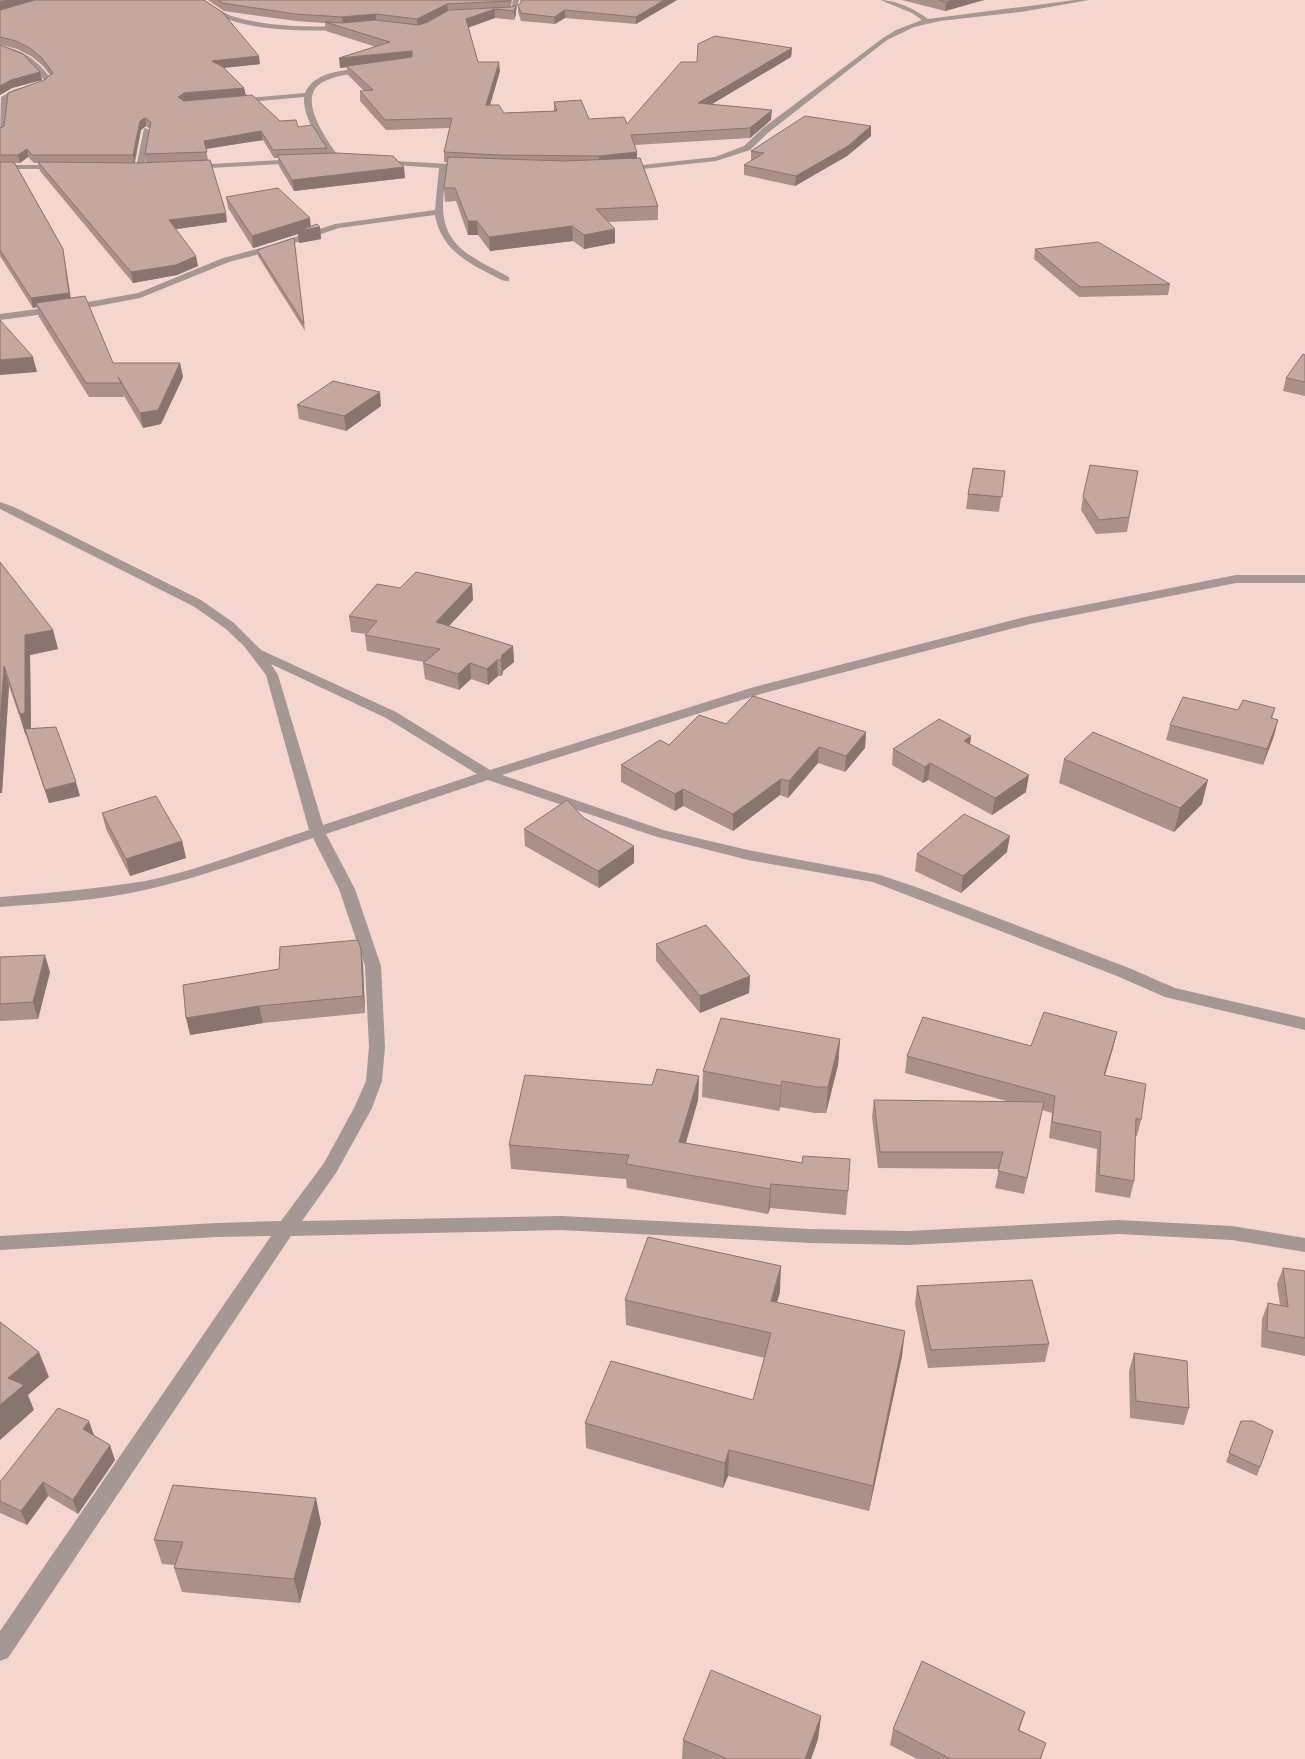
<svg xmlns="http://www.w3.org/2000/svg" width="1305" height="1759" viewBox="0 0 1305 1759" font-family="'Varela Round',sans-serif">
  <rect width="100%" height="100%" fill="#f5d6ce"/>
  <g fill="none" stroke-linecap="round" stroke-linejoin="round">
    <path fill="#a49794" fill-rule="evenodd" d="M198,0C209,0 222,14 235,17C270,27 310,27 346,26L349,28L346,30C304,31 228,34 198,0Z
      M513,0H519L516,12L495,15V13L511,10Z
      M880,0C897,0 914,9 928,19L1075,0H1089L1021,12L940,21L914,27L887,40L769,132L750,150L716,161L624,171L620,169L624,167L715,157L744,146L763,128L883,38L896,30L922,20L912,13Z
      M0,46C25,50 38,61 53,81C46,89 20,93 8,100L4,134L0,136L1,97L13,90L45,81C32,64 22,53 0,50Z
      M366,68L370,70L368,71C353,75 337,74 323,82C294,97 329,143 341,160L337,162L333,160C321,142 303,120 304,97L236,103L232,101L236,99L305,93C314,71 346,70 366,68Z
      M144,128L151,130L144,168L140,170L136,168Z
      M299,159H302V163L192,169L188,167L192,165Z
      M376,160L469,165V169H466L447,168C446,180 443,192 443,204C442,248 476,259 509,277V281C502,282 495,276 488,273C462,260 440,245 435,215L339,228L271,251L229,262L140,298L82,309L0,320V314L82,303L138,293L223,258L265,247L335,224L435,210L439,168L379,164L375,162Z
      M0,165H59L63,167L59,169H0Z
      M0,502L14,507L201,600L234,623L261,650L396,712L490,770L754,687L1029,616L1236,575H1305V583H1236L1030,624L764,693L502,775L663,830L748,850L880,875L916,887L1129,968L1175,988L1305,1018V1030L1165,997L1117,976L873,882L748,860L654,836L488,780L326,834L355,889L381,966L385,1047L382,1081L372,1108L336,1173L302,1221L561,1216L810,1229L908,1231L1118,1220L1232,1226L1305,1238V1252L1232,1240L1118,1234L908,1245L810,1243L561,1230L291,1236L8,1658L0,1661V1631L271,1236L216,1237L0,1250V1236L216,1223L281,1221L324,1163L354,1108L366,1081L369,1047L365,966L339,889L313,838C259,856 204,876 149,889C100,901 49,903 0,907V897C48,893 97,889 145,881C200,870 256,847 309,830L266,675L244,646L226,629L193,606L0,509ZM271,664L386,718L477,774L323,825L278,675Z"/>
  </g>
  <path fill="#a99089" fill-rule="evenodd" d="M0,0L260,64L223,68L244,88L246,96L280,121L298,127L327,148L328,153L405,178L294,191L279,166L278,158H274L263,140L206,149L208,160L227,222L175,229L198,266L177,275L133,283L40,171L38,163H34L28,157L20,163H15L63,249L71,298L113,363H180L183,377L161,424L143,428L123,394L124,397H89L39,317L37,307L33,308L0,256V128L4,126L44,80L50,75L43,66L31,56L17,49L1,45L40,72L42,80L12,88L0,95V100ZM146,126L150,129L145,154L146,162L135,163L141,130Z
    M208,0H512L511,7L516,14L514,20L495,18L468,28L478,62L500,71L490,105L504,113L554,111V102L589,119L627,124L697,62L792,48L791,57L712,104L771,120L750,138L635,145L637,158L658,206V220L608,222L615,243L584,249L573,241L490,251L478,235H468L456,201L445,202L444,188L447,162H444V152L450,128L386,130L360,101V91H364L348,75L347,67L340,68L376,47L326,31L325,23L296,21L224,11Z
    M521,0H677L636,24L565,18L555,24L521,21L518,12V5L521,3Z
    M902,0H984L945,11Z
    M871,136L847,156L795,186L744,175V165L751,161V151Z
    M226,197L311,226L320,227L321,239L299,243L298,234L253,248L228,208Z
    M294,238L305,331L258,256L257,250Z
    M1035,249L1170,284L1168,295L1079,297L1034,259Z
    M1305,355V396L1283,391L1286,378Z
    M297,405L381,406L346,431L299,419Z
    M1005,471L999,512L966,509L968,494Z
    M1138,471L1127,532L1096,534L1081,510L1083,496Z
    M0,562L53,630L58,649L30,655L31,728L80,796L49,803L9,686L2,793H0Z
    M472,584L473,600L449,626L513,646L514,662L503,671L502,676H498L488,685L471,679L459,690L425,679L423,663L424,662L367,651L365,635L366,634L351,632L349,616L400,588Z
    M1275,708L1272,719L1274,736L1263,765L1166,740L1170,725L1238,710Z
    M726,724L866,732L865,748L845,772L818,763L788,798L780,795L733,831L683,806L675,811L621,782V765L669,745Z
    M971,736L970,744L1026,792L992,815L928,780L923,783L892,765L893,749Z
    M1064,759L1202,804L1174,832L1059,783Z
    M102,813L182,841L186,858L130,876L106,829Z
    M524,829L634,863L599,888L525,846Z
    M1007,852L961,893L915,871L917,854Z
    M656,944L750,976L749,993L700,1013L656,961Z
    M361,949L363,966L365,1013L263,1023L190,1035L279,969Z
    M0,957L50,972L38,1019L0,1021Z
    M1117,1032L1113,1048L1105,1075L1141,1120L1137,1136H1135L1134,1181L1130,1198L1095,1192L1097,1149L1049,1138L1052,1113L1042,1110L1024,1194L995,1188L999,1169L878,1168L872,1117L874,1100L1010,1102L905,1073L907,1056L1031,1046Z
    M840,1039L838,1065L826,1113H815L780,1107L779,1111L702,1097L703,1071Z
    M699,1076L698,1100L686,1143L848,1191L846,1215L770,1208L768,1214L627,1188L626,1179L511,1169L509,1145L652,1085Z
    M1283,1268L1305,1271V1356L1261,1347L1262,1319L1268,1303L1280,1305L1277,1284Z
    M917,1286L1049,1344L1045,1362L928,1368L915,1304Z
    M780,1292L777,1302L902,1356L869,1511L728,1476L723,1488L586,1448L585,1423L753,1400L765,1358L626,1325L625,1300Z
    M1134,1353L1189,1408L1184,1425L1130,1418L1129,1371Z
    M1241,1421L1273,1431L1257,1476L1226,1462Z
    M94,1435L115,1460L78,1514L48,1496L27,1525L0,1513V1482Z
    M321,1523L300,1603L182,1592L174,1568L175,1565L162,1564L154,1540Z
    M821,1716L818,1739L811,1759H682L683,1740Z
    M893,1729L1019,1730L1046,1743L1041,1759H917L890,1745Z"/>
  <path fill="#89756f" d="M8,0H38L0,10V2Z
    M664,0H677L636,24V17Z
    M953,0H984L945,11L946,2Z
    M447,4L448,11L418,26L417,19Z
    M516,5V14L514,20V11Z
    M495,9V18L466,28V19Z
    M565,10V18L555,24L554,17Z
    M376,14V21L343,24L342,17Z
    M792,48L791,57L697,113L698,103Z
    M412,51L413,60L340,68L339,58Z
    M259,56L260,64L213,69L212,61Z
    M499,62L500,71L487,115L486,105Z
    M40,72L42,80L12,88L0,95V100V86L11,80Z
    M244,88L246,96L185,101L178,97L184,93Z
    M772,110L771,120L750,138V128Z
    M145,118L146,126L141,130L134,164L133,155L140,121Z
    M871,126V136L847,156L795,186L796,176Z
    M261,131L263,140L205,149L204,141Z
    M27,149L28,157L20,163L18,155Z
    M637,152V162L599,166V156Z
    M404,167L405,178L294,191L292,180Z
    M226,213L227,222L170,230L169,220Z
    M310,218L311,228L320,227L321,239L299,243L298,234L253,248L252,236Z
    M468,221H477L478,235H468Z
    M572,226L573,241L490,251L489,237Z
    M615,229V243L584,249V235Z
    M63,249L71,303H36L37,307L33,308L31,298Z
    M196,256L198,266L177,275L133,283L131,272Z
    M33,357L37,372L0,375V360Z
    M180,363L183,377L161,424L143,428L140,413Z
    M380,392L381,406L346,431L344,416Z
    M472,584L473,600L438,638L436,622Z
    M53,630L58,649L30,655L31,733L25,734L20,714L25,635Z
    M513,646L514,662L503,671L502,676L501,660L502,655Z
    M497,660L498,676L488,685L487,669Z
    M470,663L471,679L459,690L458,674Z
    M4,666L9,686L2,793H0V721Z
    M1278,720L1274,736L1263,765L1267,749Z
    M866,732L865,748L845,772L846,756Z
    M971,736L969,752L964,741Z
    M819,747L818,763L788,798L789,781Z
    M930,763L928,780L923,783L925,767Z
    M1029,775L1026,792L992,815L995,798Z
    M781,779L780,795L733,831V814Z
    M1208,780L1202,804L1174,832L1180,808Z
    M76,782L80,796L49,803L45,790Z
    M683,789V806L675,811V794Z
    M1010,836L1007,852L961,893L963,876Z
    M182,841L186,858L130,876L126,859Z
    M634,846V863L599,888L598,871Z
    M361,949L363,966L365,1013L363,996Z
    M45,955L50,972L38,1019L33,1002Z
    M750,976L749,993L700,1013V996Z
    M259,1006L263,1023L190,1035L186,1018Z
    M1117,1032L1113,1048L1100,1091L1104,1075Z
    M840,1039L838,1065L826,1113L828,1087Z
    M699,1076L698,1100L679,1166V1142Z
    M782,1081L780,1107L779,1111L781,1086Z
    M771,1184L770,1208L768,1214L770,1189Z
    M781,1266L780,1292L770,1326L771,1301Z
    M905,1331L902,1356L869,1511L873,1486Z
    M39,1352L49,1377L28,1395L34,1410L0,1440V1405L8,1378Z
    M89,1421L94,1435L88,1443L83,1429Z
    M110,1445L115,1460L78,1514L73,1500Z
    M729,1450L728,1476L723,1488L725,1463Z
    M43,1482L48,1496L27,1525L21,1511Z
    M316,1498L321,1523L300,1603L294,1579Z
    M1025,1712L1020,1728L1013,1746L1018,1730Z
    M821,1716L818,1739L811,1759H805Z"/>
  <path fill="#c4a79f" stroke="#89756f" d="M0,0H8L0,2Z
    M35,0H204L222,12L259,56L212,61L223,67L244,88L184,93L178,97L184,101L252,95L280,121L296,120L298,127L312,125L327,148L273,150L261,131L204,141L207,152L145,154L151,122L145,118L140,121L133,155H32L27,149L18,155H0V128L4,126L8,93L44,80L53,73L42,58L30,48L16,41L0,37V10Z
    M218,0H510V1L447,4L417,19L376,14L342,17L295,14L223,3Z
    M521,0H664L636,17L565,10L554,17L521,13L518,5L521,3Z
    M939,0H953L946,2Z
    M516,5L514,11L495,9L466,19L478,62H499L486,105H499L504,113L557,111L554,102L581,100L589,119L624,117L627,124L681,62H697L698,44L715,36L792,48L698,103L772,110L750,128L631,135L637,152L599,156L499,155L444,152L452,118L385,120L360,91L373,90L347,66L412,57V51L339,58L390,42L325,22L342,23L375,20L418,25L428,22L449,10L512,7Z
    M0,45L23,54L40,72L11,80L0,86Z
    M805,116L871,126L848,146L796,176L744,165L764,153L751,151Z
    M336,153L393,156L404,167L292,180L277,155Z
    M448,157L563,161L640,158L658,206L596,209L615,229L584,235L572,226L489,237L477,221H468L455,188H444Z
    M210,160L226,213L169,220L196,256L176,265L131,272L38,162L138,163Z
    M0,162H14L63,249L69,293L31,298L0,250Z
    M278,188L310,218L252,236L226,197Z
    M317,224L320,227L298,231Z
    M294,238L304,324L257,250Z
    M1098,242L1170,284L1080,287L1035,249Z
    M85,296L113,363H180L158,410L140,413L118,377L121,383H86L36,303Z
    M0,320L33,357L0,360Z
    M1303,354L1305,355V382L1286,378Z
    M333,381L380,392L344,416L297,405Z
    M1090,465L1138,471L1129,517L1099,520L1083,496Z
    M973,468L1005,471L1002,497L968,494Z
    M0,562L53,630L25,635V713L20,714L4,666L0,721Z
    M416,572L472,584L436,622L513,646L502,655L501,660H497L487,669L470,663L458,674L423,663L440,649L365,635L377,621L349,616L377,584L400,588Z
    M753,696L866,732L846,756L819,747L789,781L781,779L733,814L683,789L675,794L621,765L660,740L669,745L699,715L726,724Z
    M1183,697L1238,710L1243,700L1275,708L1271,718L1278,720L1267,749L1170,725Z
    M939,719L971,736L964,741L1029,775L995,798L930,763L925,767L893,749Z
    M56,727L76,782L45,790L25,729Z
    M1093,732L1208,780L1180,808L1064,759Z
    M156,796L182,841L126,859L102,813Z
    M567,800L584,818L634,846L598,871L524,829Z
    M964,814L1010,836L963,876L917,854Z
    M706,925L750,976L700,996L656,944Z
    M358,940L361,949L363,996L259,1006L186,1018L183,985L279,969L280,947Z
    M45,955L33,1002L0,1004V957Z
    M1044,1012L1117,1032L1104,1075L1146,1084L1141,1120L1136,1118L1134,1181L1099,1175L1101,1132L1052,1122L1055,1096L907,1056L923,1017L1031,1046Z
    M721,1018L840,1039L828,1087H817L782,1081L781,1086L703,1071Z
    M657,1069L699,1076L679,1142L802,1163L803,1156L850,1159L848,1191L771,1184L770,1189L626,1164L629,1155L509,1145L525,1075L652,1085Z
    M874,1100L1044,1102L1027,1178L998,1171L1003,1152H880Z
    M648,1237L781,1266L771,1301L905,1331L873,1486L729,1450L725,1463L585,1423L611,1361L753,1400L771,1333L625,1300Z
    M1283,1268L1305,1271V1338L1267,1331L1268,1303L1288,1307Z
    M1032,1280L1049,1344L931,1350L917,1286Z
    M0,1322L39,1352L8,1378L24,1385L0,1405Z
    M1134,1353L1187,1361L1189,1408L1136,1401Z
    M58,1408L89,1421L83,1429L110,1445L73,1500L43,1482L21,1511L0,1501V1482Z
    M1241,1421H1253L1273,1431L1260,1467L1229,1453Z
    M173,1485L316,1498L294,1579L174,1568L183,1542L154,1540Z
    M922,1661L1025,1712L1018,1730L1046,1743L1040,1759H951L893,1729Z
    M711,1670L821,1716L805,1759H728L683,1740Z"/>
</svg>
